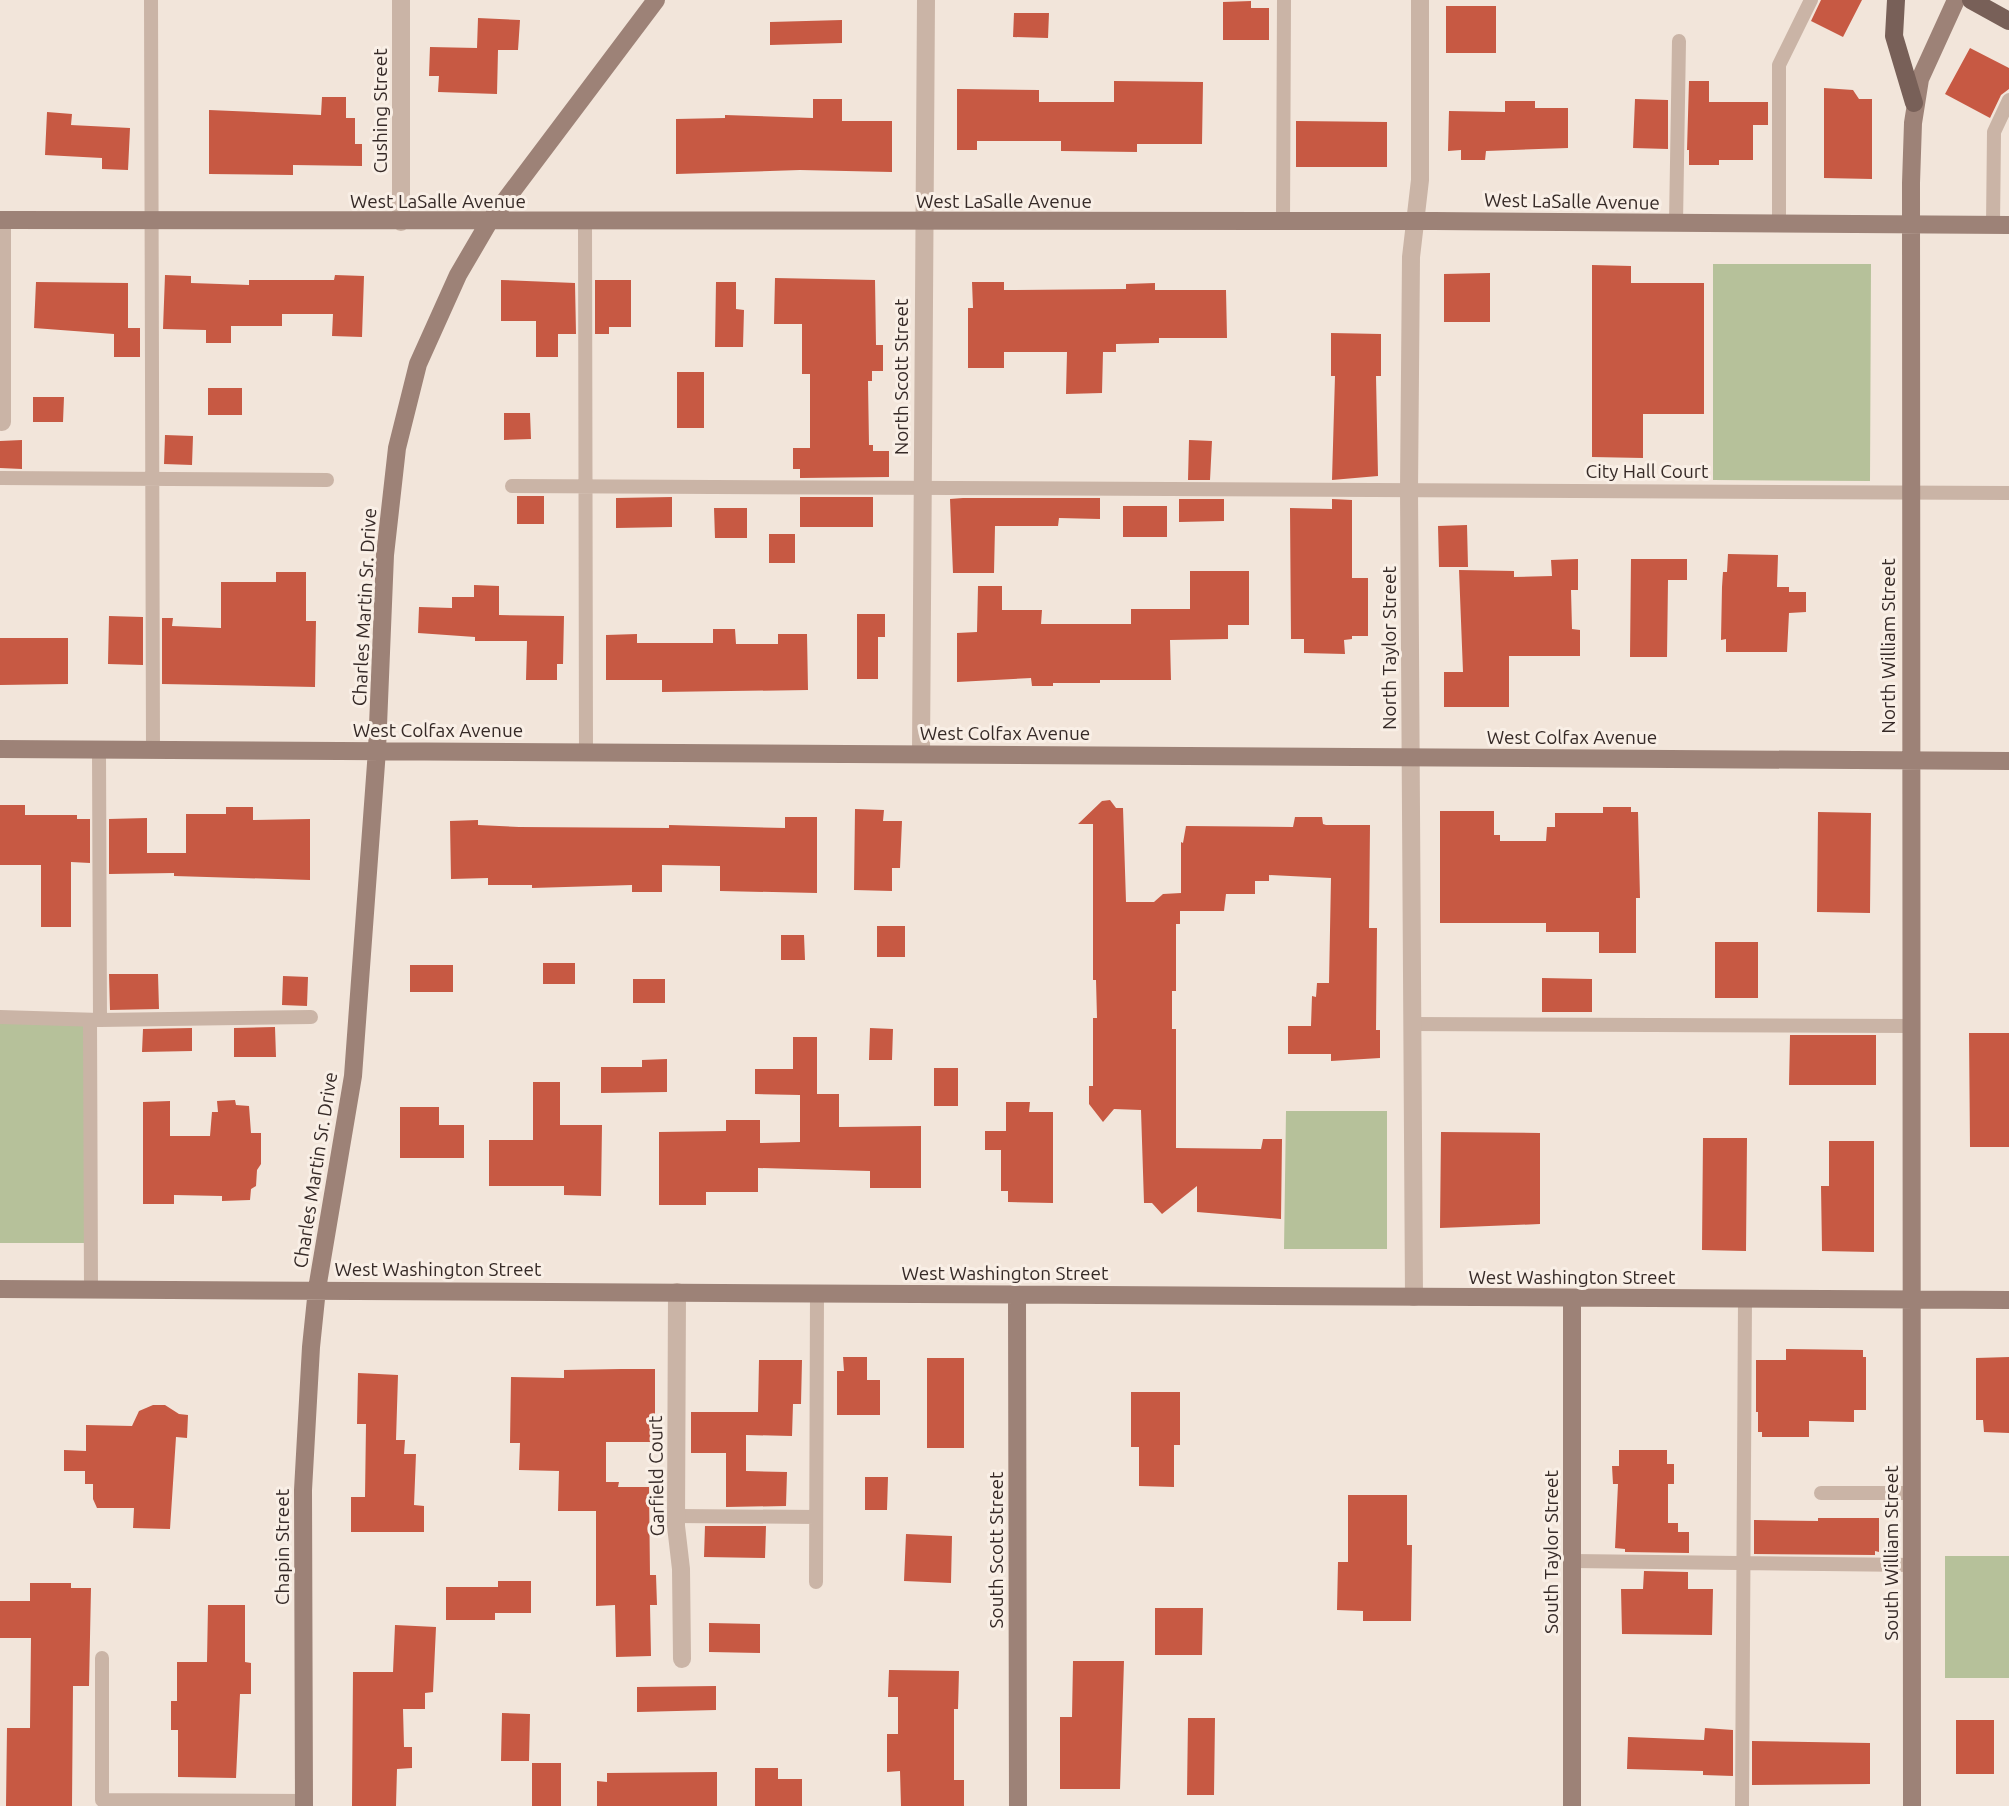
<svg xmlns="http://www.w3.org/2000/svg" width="2009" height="1806" viewBox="0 0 2009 1806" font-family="Ubuntu,sans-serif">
  <rect width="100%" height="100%" fill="#f2e5da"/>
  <path fill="#b6c19a" d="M1713,264H1871L1870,481L1713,480Z
    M0,1022L84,1024L85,1243H0Z
    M1286,1111H1387V1249H1284Z
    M1945,1556H2009V1678H1945Z"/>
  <path fill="#c75943" d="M1821,0H1862L1843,37L1811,21Z
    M1251,1V8H1269V40H1223V2Z
    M1446,6H1496V53H1446Z
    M1014,13H1049L1048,38L1013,37Z
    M478,18L520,20L518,50H498L497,94L438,92L439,76H429L430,47L477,48Z
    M842,20V43L770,45V22Z
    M1970,48L2009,68V89L2001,95L1990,118L1945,94Z
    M1114,81L1203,82L1202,144H1137V152L1061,151V141H977V150H957V89L1039,90V102H1114Z
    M1689,81H1709V102H1768V125H1753V160H1719V165H1689V150H1687Z
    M1824,88L1853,90L1859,99H1872V179L1824,178Z
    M322,97H346V118H355V144H362V166L293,165V175L209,174V110L321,115Z
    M813,99H842V121H892V172L800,170L676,174V119L725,118V115L813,118Z
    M1635,99L1668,100V149L1633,148Z
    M1505,101H1535V108H1568V148L1486,151L1485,160H1461V150L1448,151L1449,111L1505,112Z
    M47,112L72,114L71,125L130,128L128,170L102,169V158L45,155Z
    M1296,121L1387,122V167H1296Z
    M1592,265L1631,266V283H1704V414H1643V458L1592,457Z
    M1490,273V322H1444V274Z
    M165,275L191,276V283L249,285V280H334L335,275L364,276L362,337L332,336L333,314H282V326H231V343H206V330L163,329Z
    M775,278L875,280L876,345H883V371H872V381H868L869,445H873V451H889V477L800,478V469H793V448H810V374H802V324H774Z
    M501,280L575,283L576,334H558V357H536V321H501Z
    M595,280H631V327H609V334H595Z
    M36,282L128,283V328H140V357H114V334L34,328Z
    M716,282H736V309L744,310L743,347H715Z
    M972,282H1004V290L1126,289V284L1155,283V290H1226L1227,338H1159V343L1116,344V352H1103L1102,393L1066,394L1067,352H1004V368H968V308H973Z
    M1331,333L1381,334V376H1376L1378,476L1332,480L1335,376H1331Z
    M677,372H704V428H677Z
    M208,388H242V415H208Z
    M33,397H64L63,422H33Z
    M504,413H530L531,439L504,440Z
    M165,435L193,436L192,465L164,464Z
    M22,440V469L0,468V441Z
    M1189,440L1212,441L1210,480H1188Z
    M517,496H544V524H517Z
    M672,497V527L616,528V498Z
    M800,497H873V527H800Z
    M963,498H1100V519L1059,518L1058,526H995L994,573H953L950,499Z
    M1179,499H1224V521L1179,522Z
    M1332,499L1352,500V578H1368V636H1352V639L1344,640L1345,654L1304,653V639H1291L1290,508L1332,509Z
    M1123,506H1167V537H1123Z
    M714,508H747V538H715Z
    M1467,525L1468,567H1439L1438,526Z
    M769,534H795V563H769Z
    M1728,554L1778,555L1777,587H1789V592H1806V612L1789,613L1787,652H1726V639L1721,640L1722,587L1723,572H1727Z
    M1578,559V590H1571L1572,629L1580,630V656H1509V707H1444V672H1463L1459,570L1514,571V577L1552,576L1551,560Z
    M1631,559H1687V580H1668L1667,657H1630Z
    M1190,571H1249V625H1228V639L1170,640L1171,680H1100V683H1053V686H1032L1031,678L957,682V633L977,632L978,586H1002V610H1042L1041,624H1131V609H1190Z
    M276,572H306V621H316L315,687L162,684V618H173L172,626L221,628V582H276Z
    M474,585L499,586V615L564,616L563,664H557V680H526L527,641H475V637L418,633L419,607L452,608V597H474Z
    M857,614H885V637H878V679H857Z
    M109,616L143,617V665L108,664Z
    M713,629H735L736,644H778V634H807L808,690L662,692V680H606V635L637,634V643H713Z
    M0,638H68V684L0,685Z
    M1110,800L1116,808H1123L1126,902H1154L1163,894L1181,893V842L1183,843L1186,826L1293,827L1295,817H1322L1323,824L1326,825H1370L1369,928H1377L1376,1030H1380V1058L1331,1061V1054H1288V1026H1311L1312,996L1316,997L1317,983H1329L1331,878L1269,875V881H1255V894H1226L1224,911H1180V924H1176V991H1172V1029H1176V1148L1261,1149L1263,1139H1282L1281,1219L1197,1212V1186L1162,1214L1152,1203H1144L1141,1110L1114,1109L1103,1122L1089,1104V1086H1093V1018H1097L1096,980H1093V824H1078L1102,801Z
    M0,805H25V815H77V819H90V863L71,862V927H41V865H0Z
    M226,807H253V820L310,819V880L174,876V873L109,874V819L147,818V853H186V814H226Z
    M1603,807H1631V812H1638L1640,898H1636V953H1599V932H1546V923H1440V811H1494V835H1500V841H1546L1547,827H1555V813H1603Z
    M855,809L884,810L883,821H902L900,868H892V891L854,890Z
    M1818,812L1871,813L1870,913L1817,912Z
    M785,817H817V893L720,891V866L662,865V892H632V885L532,888V885H488V878L451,879L450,821L478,820V825L519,827L669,828V825L785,828Z
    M877,926H905V957H877Z
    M781,935H804L805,960H781Z
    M1715,942H1758V998H1715Z
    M543,963H575V984H543Z
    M410,965H453V992H410Z
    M109,974H158L159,1009L110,1010Z
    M283,976L308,977L307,1006L282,1005Z
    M1542,978L1592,979V1012H1542Z
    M633,979H665V1003H633Z
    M275,1027L276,1057H234V1028Z
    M192,1028V1051L142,1052L143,1029Z
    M870,1028L893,1029L892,1060H869Z
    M1969,1033H2009V1147H1970Z
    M1790,1035H1876V1085H1789Z
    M793,1037H817V1094H839V1127L921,1126V1188H870V1171L758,1168V1192H706V1205H659V1132L726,1131V1120H760V1143L800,1142V1095L755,1094V1069H793Z
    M667,1059V1092L601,1093V1067H642V1060Z
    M934,1068H958V1106H934Z
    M533,1082H560V1125H602L601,1196L564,1195V1186H489V1140H533Z
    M235,1100L236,1105L249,1106L251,1133H261V1164L257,1170L256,1186L251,1189L250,1200L222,1201V1196L174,1195V1204H143V1102L170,1101V1136H210L212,1112H218L217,1101Z
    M1006,1102H1030L1029,1112H1053V1203L1008,1202V1191H1001V1150H985V1131H1006Z
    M400,1107H439V1125H464V1158H400Z
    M1441,1132L1540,1133V1224L1440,1228Z
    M1703,1138H1747L1746,1251L1702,1250Z
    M1829,1141H1874V1252L1822,1251L1821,1186H1829Z
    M1786,1349L1863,1350V1357H1866V1410H1854V1422L1809,1421V1437H1762V1432H1758V1412H1756V1360H1786Z
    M843,1357H867V1380H880V1415H837V1371H844Z
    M2009,1357V1433L1984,1432L1983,1420H1976V1358Z
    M927,1358H964V1448H927Z
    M759,1360H802L801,1404H793L792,1436L746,1435V1471L787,1472L786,1506L726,1507V1453H691V1412H758Z
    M621,1369H655V1442H606V1482H619L618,1487H649L650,1575H656L657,1605H650L651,1656L616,1657L615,1605L596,1606V1511H558L559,1471L519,1470L520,1443H510L511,1377L564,1378V1370Z
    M358,1373L398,1375L396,1440H405L404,1454H416L414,1505L424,1506V1532H351V1497H365L366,1424H357Z
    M1131,1392H1180V1445H1174V1487L1139,1486V1447H1131Z
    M153,1405H165L179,1414L188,1415L187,1438L176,1437L170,1529L133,1528L134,1508H97L93,1499V1484H85V1471H64V1450L86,1451V1425L132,1426L139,1411Z
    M1619,1450H1667V1464H1674V1484H1668V1523H1678V1532H1689V1553L1625,1552V1549L1615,1548L1618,1484H1613L1612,1466H1619Z
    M865,1477H888L887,1510H865Z
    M1348,1495H1407V1545H1412L1411,1621H1363V1611L1337,1610L1338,1562H1348Z
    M1818,1518H1879V1552L1875,1551V1555L1754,1554V1520L1818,1521Z
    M705,1526H766L765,1558L704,1557Z
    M906,1534L952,1536L951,1583L904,1581Z
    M1644,1571L1688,1572V1589H1713L1712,1635L1622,1634L1621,1589H1643Z
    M498,1581H531V1613H495V1620H446V1587H498Z
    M30,1583H71V1588H91L89,1686H73L72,1806H6L7,1728H30L31,1638H0V1601H30Z
    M208,1605H245V1662L251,1663V1694H240L236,1778L178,1777V1730H171V1701H177V1662H207Z
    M1155,1608H1203L1202,1655H1155Z
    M709,1623L760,1624V1653L709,1652Z
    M395,1625L436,1627L433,1692L425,1693V1709H403L404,1747H412V1768L397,1769L396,1806H352L353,1672H393Z
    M1073,1661H1124L1120,1789H1060V1717H1072Z
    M889,1670L959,1671L958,1709H954V1780H964V1806H901L900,1771L887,1772V1734H898V1697H888Z
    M716,1686V1710L637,1712V1687Z
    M502,1713L530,1714L529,1761H501Z
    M1188,1718H1215L1214,1795H1187Z
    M1956,1720H1994V1774H1956Z
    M1705,1728L1733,1730V1776L1703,1775V1771L1627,1769L1628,1737L1704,1740Z
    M1752,1741L1870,1743V1784L1752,1785Z
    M532,1763H561V1806H532Z
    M755,1768H778V1779H802V1806H755Z
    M717,1772V1806H597V1781L607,1782V1773Z"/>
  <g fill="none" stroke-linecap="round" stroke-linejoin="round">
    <path stroke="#cab4a6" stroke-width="14" d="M151,0L153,750
      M1283,221L1284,0
      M585,222L586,752
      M1676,223L1679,41
      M1779,224V65L1811,0
      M1993,225L1994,132L2009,100
      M0,478L327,480
      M512,486L2009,493
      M99,750L100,1020
      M0,1017L100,1020L311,1017
      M90,1020L91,1289
      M1412,1024L1911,1026
      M1821,1493H1913
      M676,1516L816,1517
      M1573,1561L1913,1565
      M816,1582L817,1293
      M102,1658V1800L304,1801
      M1742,1806L1745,1299"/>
    <path stroke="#cab4a6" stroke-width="18" d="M401,0V222
      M2,220V422
      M921,754L926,0
      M677,1292L676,1526L681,1569L682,1659
      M1414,1297L1409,489L1411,257L1420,180V0"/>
    <path stroke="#9d8277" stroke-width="18" d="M0,220L1434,221L2009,225
      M0,749L2009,761
      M0,1289L2009,1300
      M1017,1294L1018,1806
      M304,1806L303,1490L311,1347L317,1289L353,1076L377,750L385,555L397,448L418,364L458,275L489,222L656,0
      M1572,1806V1298
      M1912,1806L1911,183L1913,123L1920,79L1956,0"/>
    <path stroke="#786058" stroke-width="18" d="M1896,0L1894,36L1914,103
      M1971,0L2009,21"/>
  </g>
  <g text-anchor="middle" stroke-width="6" stroke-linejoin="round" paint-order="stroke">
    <g font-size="19" fill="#362a27" stroke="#f9efe6">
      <text transform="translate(380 111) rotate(-90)" y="7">Cushing Street</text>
      <text x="438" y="208">West LaSalle Avenue</text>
      <text x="1004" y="208">West LaSalle Avenue</text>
      <text transform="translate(1572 201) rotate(1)" y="7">West LaSalle Avenue</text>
      <text transform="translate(901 377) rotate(-90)" y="7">North Scott Street</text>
      <text x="1647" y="478">City Hall Court</text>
      <text transform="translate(364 607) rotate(-87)" y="7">Charles Martin Sr. Drive</text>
      <text transform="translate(1888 646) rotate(-90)" y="7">North William Street</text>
      <text transform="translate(1389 648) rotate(-90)" y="7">North Taylor Street</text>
      <text x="438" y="737">West Colfax Avenue</text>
      <text x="1005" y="740">West Colfax Avenue</text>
      <text x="1572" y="744">West Colfax Avenue</text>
      <text transform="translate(315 1170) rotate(-81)" y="7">Charles Martin Sr. Drive</text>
      <text x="438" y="1276">West Washington Street</text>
      <text x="1005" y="1280">West Washington Street</text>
      <text x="1572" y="1284">West Washington Street</text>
      <text transform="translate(656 1476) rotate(-91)" y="7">Garfield Court</text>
      <text transform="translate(282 1547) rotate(-90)" y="7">Chapin Street</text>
      <text transform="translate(996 1550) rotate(-90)" y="7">South Scott Street</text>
      <text transform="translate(1551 1552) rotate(-90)" y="7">South Taylor Street</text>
      <text transform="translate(1891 1553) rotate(-90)" y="7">South William Street</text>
    </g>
  </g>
</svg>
